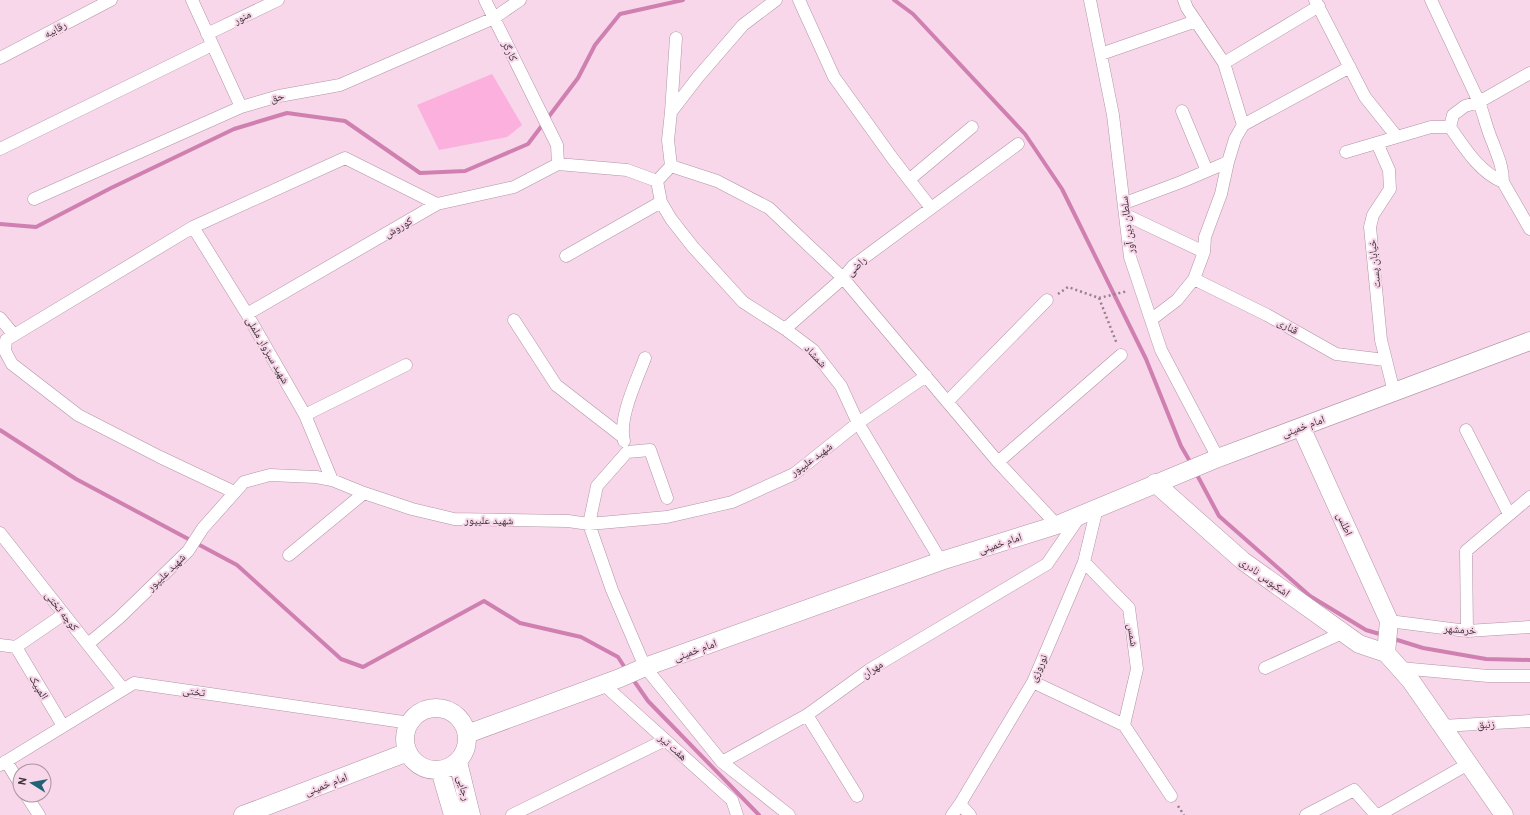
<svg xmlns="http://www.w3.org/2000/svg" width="1530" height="815" viewBox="0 0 1530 815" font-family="Overpass,'Noto Naskh Arabic',sans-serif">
  <rect width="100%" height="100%" fill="#f7d7e9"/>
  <path fill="#fbb0de" d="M492,74L522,125L507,137L439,150L417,105Z"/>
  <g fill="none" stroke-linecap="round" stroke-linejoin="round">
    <path stroke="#cf80b1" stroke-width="4" d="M894,0L913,14L1025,134L1062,189L1146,359L1181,446L1192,465
      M0,224L36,227L111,188L234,129L287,113L345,121L420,173L465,171L528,144L578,78L595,45L620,14L683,0
      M0,430L76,479L237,565L341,659L363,667L484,601L520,623L581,637L618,657L627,671
      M1196,473L1219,516L1310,596L1366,630L1383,635
      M1391,638L1423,648L1486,659L1530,660
      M632,678L648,701L759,815"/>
    <defs>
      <path id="street" d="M192,0L241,107
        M485,0L557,145L558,164
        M799,0L834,77L893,159L931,208
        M1090,0L1113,115L1130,257L1161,350L1218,458
        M1184,0L1187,8L1224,63L1243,125
        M1315,0L1365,97L1397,137
        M1431,0L1479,102L1530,73
        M207,34L278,0
        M1101,54L1196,21
        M0,58L111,0
        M1224,63L1319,6
        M1479,102C1484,115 1487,130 1493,143C1498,157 1503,167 1503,182C1479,172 1464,147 1450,127L1453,115L1465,106Z
        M1182,111L1207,171
        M671,112L676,38
        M1377,143L1389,170L1390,189L1373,215L1370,227L1381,340L1394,392
        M0,149L212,45
        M1346,152L1431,127H1450
        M558,164L627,170L657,181
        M671,166L717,181L769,208L843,278L998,462L1057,525
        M910,179L972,127
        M657,181L661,202L671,219L693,247L743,302L785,329L813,350L841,386L858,423L941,561
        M657,181L671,166L668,140L671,112L698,77L743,25L776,0
        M1503,182L1530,229
        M34,199L241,107L279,96L340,85L494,18L520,0
        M1125,203L1181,182L1228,162L1235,139L1243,125L1350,67
        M1126,215L1204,252
        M193,227L247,314L305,415L332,480
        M566,256L661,202
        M1194,279L1267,315L1336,354L1385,360
        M247,314L437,204L514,187L558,164
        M0,318L14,335
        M1152,319L1177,300L1194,279L1204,252L1205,237L1221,194L1228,162
        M514,320L556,385L623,437
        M785,329L843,278L853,266L869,254L1018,144
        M948,401L1047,300
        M305,415L406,365
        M1466,430L1509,514
        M624,441C618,418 637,380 645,358
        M998,462L1121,355
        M234,492L160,457L78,415L12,364L5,351L6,340L193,227L345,158L437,204
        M667,498L650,450L627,452L597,486L589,524L612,590L645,667L722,762
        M0,533L123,689
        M289,555L364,493
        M1084,562L1129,608L1137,669L1124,725
        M1389,621L1467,631L1530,627
        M1467,631L1466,551L1530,497
        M88,644L119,618L188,551L203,528L244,482L270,475L316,477L332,480L364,493L412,509L454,519L568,521L589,524L667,517L732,502L794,474L858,423L926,376
        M0,645L16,647L64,614
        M16,647L63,726
        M1265,668L1342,633
        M1400,668L1488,676H1530
        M1033,682L1124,725L1171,796
        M602,683L732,800L737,815
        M807,715L857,796
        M1442,726L1530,721
        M6,761L20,784
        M0,765L134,683L410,723
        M26,795L39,815
        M960,804L970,815
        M512,815L665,740
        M789,815L722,762L807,715L869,670L1047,564L1080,516
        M952,815L960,804L1033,682L1084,562L1097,508
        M1306,815L1354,790L1376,815
        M1379,815L1468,764"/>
      <path id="secondary" d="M1301,427L1389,621L1386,653L1411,681L1504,815
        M1155,483L1243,561L1359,644L1386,653
        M405 739a31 31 0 1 1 62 0a31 31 0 1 1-62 0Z
        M467,734L620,678L645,667L941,561L1057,525L1218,458L1530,341
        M458,762L471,815
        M440,770L453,815
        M243,815L408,752"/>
    </defs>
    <use href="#street" stroke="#b294a5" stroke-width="13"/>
    <use href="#secondary" stroke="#b294a5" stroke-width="19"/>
    <path stroke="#96818d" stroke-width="2.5" stroke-dasharray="2 3" stroke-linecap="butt" d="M1058,294L1068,287L1099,298L1128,291
      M1099,298L1117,344
      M1178,806L1184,815"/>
    <use href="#street" stroke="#fff" stroke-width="12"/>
    <use href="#secondary" stroke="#fff" stroke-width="18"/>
  </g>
  <g text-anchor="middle" stroke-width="4" stroke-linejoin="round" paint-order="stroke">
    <g font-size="11" fill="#3d3138" stroke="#f7d7e9">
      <text transform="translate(242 17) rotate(-27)" y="4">منور</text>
      <text transform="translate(55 29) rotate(-28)" y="4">رقابیه</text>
      <text transform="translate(510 51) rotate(64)" y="4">کارگر</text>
      <text transform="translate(277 97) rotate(-14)" y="4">حق</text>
      <text transform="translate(1127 225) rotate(-97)" y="4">سلطان دین آور</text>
      <text transform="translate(398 227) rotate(-30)" y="4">کوروش</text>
      <text transform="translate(1374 264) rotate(-96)" y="4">خیابان پست</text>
      <text transform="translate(856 266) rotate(-44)" y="4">راضی</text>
      <text transform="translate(1288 326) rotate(29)" y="4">قناری</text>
      <text transform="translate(268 350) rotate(60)" y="4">شهید سبزوار ململی</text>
      <text transform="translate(816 356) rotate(47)" y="4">شمشاد</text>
      <text transform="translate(1303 426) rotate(-20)" y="4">امام خمینی</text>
      <text transform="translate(811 459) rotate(-36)" y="4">شهید علیپور</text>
      <text transform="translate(489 520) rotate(1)" y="4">شهید علیپور</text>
      <text transform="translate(1345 524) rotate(66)" y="4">اطلس</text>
      <text transform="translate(1000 543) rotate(-18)" y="4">امام خمینی</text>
      <text transform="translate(166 572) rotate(-44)" y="4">شهید علیپور</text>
      <text transform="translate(1265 577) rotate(36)" y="4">اشکبوس نادری</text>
      <text transform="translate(62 611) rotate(52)" y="4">کوچه تختی</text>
      <text transform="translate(1460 629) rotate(4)" y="4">خرمشهر</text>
      <text transform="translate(1133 635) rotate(82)" y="4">شمس</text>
      <text transform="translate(695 650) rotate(-20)" y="4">امام خمینی</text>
      <text transform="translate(1038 668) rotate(-66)" y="4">نوروزی</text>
      <text transform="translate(872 669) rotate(-33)" y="4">مهران</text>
      <text transform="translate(39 687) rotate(59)" y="4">المپیک</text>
      <text transform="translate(194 691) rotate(8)" y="4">تختی</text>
      <text transform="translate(1486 724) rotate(-3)" y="4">زنبق</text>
      <text transform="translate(673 747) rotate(42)" y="4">هفت تیر</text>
      <text transform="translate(326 784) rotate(-21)" y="4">امام خمینی</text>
      <text transform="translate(464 788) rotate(76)" y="4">رجایی</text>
    </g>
  </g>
  <g transform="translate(32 783) rotate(281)"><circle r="19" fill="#f7d7e9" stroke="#ad95a2"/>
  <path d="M0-3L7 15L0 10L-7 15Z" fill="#206376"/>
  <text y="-6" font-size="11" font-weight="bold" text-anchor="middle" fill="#3d3138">N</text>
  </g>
</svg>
